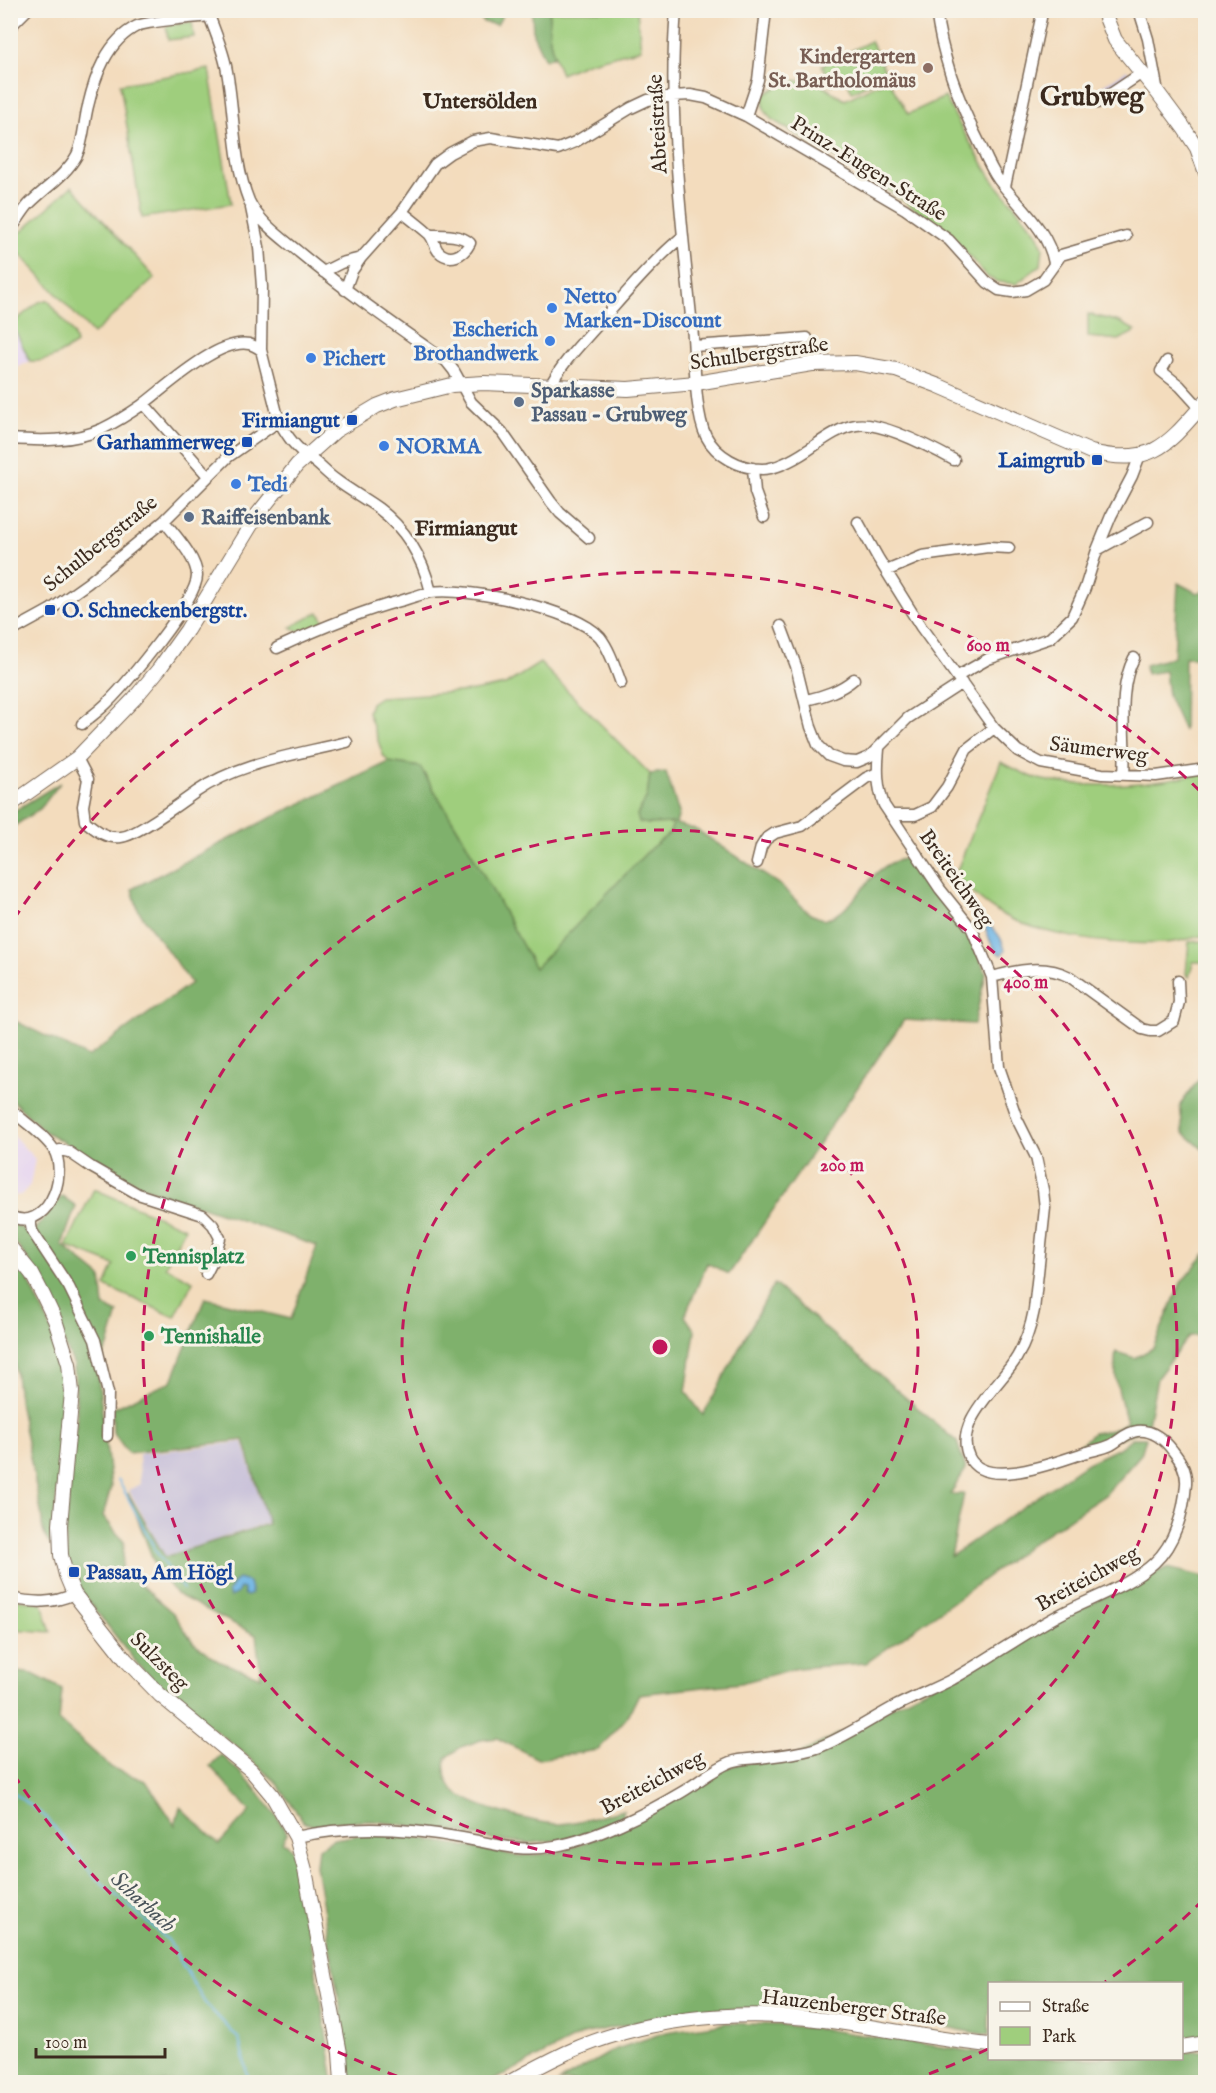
<svg xmlns="http://www.w3.org/2000/svg" width="1216" height="2093" viewBox="0 0 1216 2093" font-family="'IM FELL English',serif">
  <rect width="100%" height="100%" fill="#f7f3e8"/>
  <filter id="ink" filterUnits="userSpaceOnUse"><feTurbulence type="fractalNoise" baseFrequency=".0167" numOctaves="2"/><feDisplacementMap in="SourceGraphic" scale="12" xChannelSelector="R" yChannelSelector="G"/><feConvolveMatrix kernelMatrix="1 2 1 2 8 2 1 2 1" color-interpolation-filters="sRGB"/></filter>
  <filter id="wash" filterUnits="userSpaceOnUse"><feTurbulence type="fractalNoise" baseFrequency=".008" numOctaves="4" result="noise"/><feDisplacementMap in="SourceGraphic" scale="24" xChannelSelector="R" yChannelSelector="G"/><feGaussianBlur stdDeviation="1.35" result="paint"/><feColorMatrix in="noise" values="0 0 0 0 0 0 0 0 0 0 0 0 0 0 0 0 0 1.4 0 .05"/><feComposite in="paint" operator="in"/></filter>
  <g filter="url(#wash)">
    <rect width="100%" height="100%" fill="#f3dcbd"/>
    <path fill="#e5d3f1" d="M13,326L30,361L11,371V328Z
      M10,1132L35,1159L30,1185L21,1195L11,1196Z"/>
    <path fill="#c7c0d9" d="M1127,70L1130,76L1096,98L1093,92Z
      M243,1442L267,1523L165,1556L129,1490L140,1484L139,1454Z"/>
    <path fill="#9fce7d" stroke="#6d7c4e" stroke-width="1.5" d="M550,11H637L641,49L587,63L561,74C552,53 546,34 550,11Z
      M192,22L194,37L168,40L166,26Z
      M871,41L887,75L852,92L846,78L831,85L822,65Z
      M209,69L231,204L142,218L120,84Z
      M888,79L908,114L945,97L963,131L992,179L1036,232L1043,247L1041,265L1016,284L998,282L987,277L951,235L885,188L771,119L764,109L763,96C774,87 798,76 812,81C823,84 834,94 845,100Z
      M72,186L155,278L93,334L11,244V241Z
      M48,300L73,333L76,344C61,353 48,363 30,361L13,326L14,322L39,302Z
      M1088,314L1120,322L1136,331L1119,340L1088,337Z
      M319,612L326,625C312,630 304,636 291,627Z
      M540,663L650,774L647,797L637,815L648,824L673,823L670,833L651,848L535,969L465,841L420,767L389,762L383,755L368,712L371,703L380,697L473,691L505,685Z
      M1001,762C1014,768 1029,778 1043,780C1094,790 1156,784 1205,772V935C1192,938 1178,942 1164,943C1113,946 1037,937 993,909C979,900 967,888 955,875Z
      M1205,941V962H1193L1189,977L1186,974L1189,942Z
      M94,1189L185,1228L165,1267L193,1281L175,1317L105,1286L114,1265L66,1246Z
      M10,1598L42,1603L51,1632L11,1629Z"/>
    <path fill="#7fb16c" stroke="#5d6e45" stroke-width="1.5" d="M477,11H501L503,14L497,25L483,22Z
      M532,11H550C547,27 549,40 554,56L545,60L533,34Z
      M1178,583L1197,593L1206,590L1205,691L1195,689L1203,658L1185,657L1184,731L1168,696L1165,671L1146,674L1145,665L1174,657Z
      M389,762L420,767L465,841L535,968L651,848L670,833L673,823L648,824L639,822L637,815L647,797L650,774L666,772L679,813L676,824L697,830L780,885L810,914L825,920C830,917 837,915 842,911C867,891 871,864 908,858L924,875L965,927L977,951L986,974L974,1024L904,1020L729,1274L707,1263L685,1316L695,1331L686,1392L703,1415L774,1284L957,1442L966,1469L950,1494H964L951,1556L1087,1463L1119,1448L1132,1438H1146L1141,1454L1105,1495L1032,1543L960,1597L866,1663L797,1668L741,1683L639,1694L628,1716L598,1750L538,1759L497,1738L481,1740L461,1747L446,1758C445,1768 444,1776 449,1785C460,1805 537,1824 560,1824C579,1823 604,1815 623,1810V1816L586,1833L558,1840L531,1843L493,1840L460,1832L373,1821L333,1822L314,1826L304,1822L275,1781L232,1743L180,1704L139,1666L76,1585L67,1564L65,1531L77,1416L74,1365L27,1258L11,1237V1222L31,1234L62,1196L76,1206L62,1245L101,1277L104,1306L118,1313L108,1346L97,1368L111,1487L103,1516L124,1542L122,1569L173,1613L193,1642L218,1661L261,1677L256,1635L176,1594L155,1565L128,1493L165,1557L268,1524L244,1440L128,1453L113,1432L112,1409L172,1381L205,1298L291,1319L317,1246L143,1187L44,1131L11,1099L10,1016L15,1021L88,1057L191,983L138,910L132,889L266,820Z
      M60,783L40,809L11,828V813Z
      M1205,1071V1151L1183,1132L1180,1105Z
      M11,1254L25,1273L49,1324L61,1356L67,1382L53,1535L55,1550C45,1540 41,1531 42,1517L20,1407L11,1336Z
      M1205,1254V1335L1189,1336L1157,1378L1147,1429L1076,1453V1448L1093,1433L1112,1430L1127,1422C1121,1401 1112,1374 1116,1352L1135,1358L1153,1348L1181,1283Z
      M1167,1568L1205,1577V2039L1182,2042V1984H990L989,2035L959,2030L852,2001L815,2003L798,2008L693,2010L583,2034L490,2082H350L348,2053L316,1866L318,1848L334,1839L367,1834L418,1838L517,1856L558,1853L597,1838L718,1770L742,1763L790,1759L1129,1584Z
      M11,1671L33,1674L62,1689L59,1721L112,1768L146,1781L175,1825L180,1807L219,1844L250,1811L210,1766L221,1755C248,1778 269,1802 287,1833L282,1842L287,1844L294,1853L306,1910L334,2082H11Z
      M727,2023L780,2025L828,2030L989,2054L990,2058H1182V2053L1205,2050V2082H559L614,2050L666,2032Z"/>
    <path fill="#6eb5e5" stroke="#547082" stroke-width="1.5" d="M987,923C996,931 1003,938 1005,951L1001,955C992,949 988,937 985,926Z
      M238,1579L249,1582L252,1594L247,1596L244,1594V1589L240,1588L237,1594L230,1597L228,1592L233,1583Z"/>
    <g fill="none" stroke-linecap="round" stroke-linejoin="round">
      <path stroke="#6eb5e5" stroke-width="2" d="M118,1479L157,1553L183,1589
        M10,1790L46,1817L93,1875L168,1940L205,2003L239,2039L249,2082"/>
    </g>
  </g>
  <g filter="url(#ink)">
    <g fill="none" stroke-linecap="round" stroke-linejoin="round">
      <defs>
        <path id="street" d="M207,10C214,29 222,47 226,66C235,110 232,159 249,201C259,222 282,238 300,253C347,292 396,326 446,361L454,371L471,402L502,432L551,502L560,513L589,538
          M676,10C667,117 683,231 693,337C695,364 695,414 706,436C716,456 741,469 762,469C778,469 796,458 808,450C823,440 838,428 856,425C881,421 932,448 954,460
          M936,10C942,59 959,103 981,146C986,157 991,169 998,179C1018,206 1048,229 1054,263
          M1139,10L1148,39L1158,92
          M10,27L27,10
          M1097,103L1142,73
          M746,116L758,80L766,10
          M1005,187L1041,18
          M251,208L259,247L262,287L261,350L279,421
          M402,212C411,219 420,226 429,234C434,239 434,246 438,251C450,263 464,255 470,243C461,234 442,235 430,235
          M10,230C17,222 22,212 29,204C45,188 66,175 77,155C84,140 84,121 88,106C95,76 107,41 137,26C148,21 194,18 209,16
          M323,272L341,263L361,258
          M345,290L352,271L361,258L402,212L435,164L450,153L473,141L491,138L558,149L575,142L631,108L648,100L673,96L690,95L706,98L746,116L905,209L949,240L987,282L999,290L1012,292L1026,290L1043,280L1061,255L1126,236
          M694,346L807,338
          M1167,361L1161,371L1180,386L1200,408
          M550,386C563,361 584,341 602,320C628,291 653,261 683,236
          M144,404L208,476
          M10,439C41,441 73,442 102,429C116,422 129,414 142,405C165,388 218,338 249,344C253,345 258,348 261,350
          M753,468L755,492L764,517
          M858,522L878,558L921,627L994,728L1018,751L1041,763L1102,774L1156,776L1206,769
          M1097,550L1148,522
          M886,571L922,556L988,547L1009,548
          M781,626L796,666L811,727L818,745L829,756L843,761L857,762L869,757L908,718L962,683
          M10,632L50,610L88,583L164,521L228,457L279,421C288,438 296,448 311,459C320,465 327,474 336,480C349,490 364,498 378,508C406,529 423,559 431,592
          M277,648C316,630 358,612 400,601C410,598 421,594 431,592C467,587 575,609 600,637C610,650 615,667 621,683
          M958,676L988,659L1050,638L1072,617L1085,588L1097,550L1111,516L1132,476L1140,455
          M806,700C823,696 840,691 854,679
          M82,724C90,717 99,711 107,703C126,684 197,600 197,576C197,558 174,534 164,521
          M77,758L88,779L83,806L85,821C96,830 106,839 121,837C136,836 182,802 196,792C239,762 296,755 347,742
          M1124,775C1127,738 1116,692 1134,658
          M891,815H915L932,807L947,787L967,749L994,728
          M757,863L761,847L766,839L775,833L802,826L866,778L877,773
          M992,977C1019,970 1044,964 1070,977L1142,1029L1150,1031H1158L1174,1021L1179,1002L1178,981
          M10,1109C24,1122 44,1134 54,1150C69,1177 46,1234 10,1216
          M55,1152L60,1150L69,1152L91,1167L138,1194L203,1215L213,1225L220,1238L215,1256L206,1274
          M30,1220L32,1231L69,1287L95,1340L108,1393L107,1436
          M10,1598C33,1603 53,1604 74,1594
          M296,1837C349,1825 409,1828 462,1838C496,1844 520,1853 555,1846C595,1839 647,1813 682,1792C699,1782 713,1769 731,1762C742,1758 755,1759 767,1757C783,1755 801,1753 817,1748C844,1738 868,1721 894,1707C913,1697 934,1689 953,1679C989,1659 1023,1634 1059,1615C1090,1598 1128,1587 1154,1563C1175,1544 1184,1511 1186,1484C1187,1471 1181,1461 1173,1451C1165,1440 1152,1429 1137,1431C1127,1432 1120,1440 1111,1445C1103,1449 1093,1450 1084,1453C1058,1461 985,1491 969,1457C952,1422 1002,1384 1017,1357C1026,1342 1031,1326 1034,1310L1045,1208L1043,1190L1036,1157L1017,1119L999,1067L992,977L972,929L940,889L884,805C877,786 877,769 879,749"/>
        <path id="secondary" d="M1103,10L1115,40L1158,93L1184,128L1197,148L1206,173
          M10,805L77,758L134,699L159,669L187,630L257,515L297,465L335,431L377,406L395,399L452,385L484,383L628,389L696,383L812,364L855,363L896,370L939,386L1091,452C1153,467 1168,444 1206,401
          M10,1247L32,1274L43,1295L55,1320L69,1364L72,1392L60,1525L61,1555L66,1575L74,1594L126,1660L160,1695L251,1770L272,1795L296,1837L305,1870L340,2053L342,2082
          M1182,2047L1206,2043
          M510,2082C528,2072 547,2062 566,2053C641,2019 728,2010 808,2018C869,2025 929,2039 990,2045"/>
      </defs>
      <use href="#street" stroke="#7b6856" stroke-width="13"/>
      <use href="#secondary" stroke="#7b6856" stroke-width="16"/>
      <use href="#street" stroke="#fff" stroke-width="10"/>
      <use href="#secondary" stroke="#fff" stroke-width="14"/>
    </g>
  </g>
  <g fill="none" stroke="#c2185b" stroke-width="3" stroke-dasharray="10 8">
    <circle cx="660" cy="1347" r="258"/>
    <circle cx="660" cy="1347" r="517"/>
    <path d="M1203 1900A775 775 0 0 1 1105 1982M988 2049A775 775 0 0 1 906 2082M414 2082A775 775 0 0 1 14 1775M14 919A775 775 0 0 1 1203 794"/>
  </g>
  <circle fill="#8d6e63" stroke="#f7f3e8" stroke-width="2" cx="928" cy="68" r="6"/>
  <g fill="#3f7fe0" stroke="#f7f3e8" stroke-width="2">
    <circle cx="552" cy="308" r="6"/>
    <circle cx="550" cy="341" r="6"/>
    <circle cx="311" cy="358" r="6"/>
    <circle cx="384" cy="446" r="6"/>
    <circle cx="236" cy="484" r="6"/>
  </g>
  <g fill="#5c6f8a" stroke="#f7f3e8" stroke-width="2">
    <circle cx="519" cy="402" r="6"/>
    <circle cx="189" cy="517" r="6"/>
  </g>
  <g fill="#1a4fb4" stroke="#f7f3e8" stroke-width="2">
    <rect x="346" y="414" width="12" height="12" rx="3"/>
    <rect x="241" y="436" width="12" height="12" rx="3"/>
    <rect x="1091" y="454" width="12" height="12" rx="3"/>
    <rect x="44" y="604" width="12" height="12" rx="3"/>
    <rect x="68" y="1566" width="12" height="12" rx="3"/>
  </g>
  <g fill="#2e9e5b" stroke="#f7f3e8" stroke-width="2">
    <circle cx="131" cy="1256" r="6"/>
    <circle cx="149" cy="1336" r="6"/>
  </g>
  <g text-anchor="middle" stroke-width="6" stroke-linejoin="round" paint-order="stroke">
    <g font-size="21" font-weight="bold" fill="#785e54" stroke="#f7f3e8" text-anchor="end">
      <text x="916" y="63">Kindergarten<tspan x="916" dy="24">St. Bartholomäus</tspan></text>
    </g>
    <g font-size="21" fill="#3b2a1e" stroke="#f7f3e8">
      <text transform="translate(657 124) rotate(-93)" y="7">Abteistraße</text>
      <text transform="translate(869 168) rotate(32)" y="7">Prinz-Eugen-Straße</text>
      <text transform="translate(759 353) rotate(-8)" y="7">Schulbergstraße</text>
      <text transform="translate(100 543) rotate(-39)" y="7">Schulbergstraße</text>
      <text transform="translate(1099 749) rotate(7)" y="7">Säumerweg</text>
      <text transform="translate(957 878) rotate(55)" y="7">Breiteichweg</text>
      <text transform="translate(1087 1578) rotate(-29)" y="7">Breiteichweg</text>
      <text transform="translate(160 1661) rotate(45)" y="7">Sulzsteg</text>
      <text transform="translate(652 1782) rotate(-28)" y="7">Breiteichweg</text>
      <text transform="translate(854 2007) rotate(7)" y="7">Hauzenberger Straße</text>
    </g>
    <g font-size="21" font-weight="bold" fill="#366cbe" stroke="#f7f3e8" text-anchor="start">
      <text x="564" y="303">Netto<tspan x="564" dy="24">Marken-Discount</tspan></text>
      <text x="538" y="336" text-anchor="end">Escherich<tspan x="538" dy="24">Brothandwerk</tspan></text>
      <text x="323" y="365">Pichert</text>
      <text x="396" y="453">NORMA</text>
      <text x="248" y="491">Tedi</text>
    </g>
    <g font-size="21" font-weight="bold" fill="#4e5e75" stroke="#f7f3e8" text-anchor="start">
      <text x="531" y="397">Sparkasse<tspan x="531" dy="24">Passau - Grubweg</tspan></text>
      <text x="201" y="524">Raiffeisenbank</text>
    </g>
    <g font-size="21" font-weight="bold" fill="#164399" stroke="#f7f3e8" text-anchor="end">
      <text x="340" y="427">Firmiangut</text>
      <text x="235" y="449">Garhammerweg</text>
      <text x="1085" y="467">Laimgrub</text>
      <text x="62" y="617" text-anchor="start">O. Schneckenbergstr.</text>
      <text x="86" y="1579" text-anchor="start">Passau, Am Högl</text>
    </g>
    <g font-size="21" font-weight="bold" fill="#27864d" stroke="#f7f3e8" text-anchor="start">
      <text x="143" y="1263">Tennisplatz</text>
      <text x="161" y="1343">Tennishalle</text>
    </g>
    <g font-size="22" font-weight="bold" fill="#3b2a1e" stroke="#f7f3e8">
      <text x="480" y="108">Untersölden</text>
      <text x="466" y="535">Firmiangut</text>
    </g>
    <g font-size="22" font-style="italic" fill="#4a545a" stroke="#f7f3e8">
      <text transform="translate(144 1901) rotate(42)" y="8">Scharbach</text>
    </g>
    <g font-size="27" font-weight="bold" fill="#3b2a1e" stroke="#f7f3e8">
      <text x="1092" y="105">Grubweg</text>
    </g>
  </g>
  <circle cx="660" cy="1347" r="9" fill="#c2185b" stroke="#f7f3e8" stroke-width="3"/>
  <g font-size="18" text-anchor="middle" font-weight="bold" fill="#c2185b" stroke="#f7f3e8" stroke-width="6" stroke-linejoin="round" paint-order="stroke">
    <text x="988" y="651">600 m</text>
    <text x="1026" y="988">400 m</text>
    <text x="842" y="1171">200 m</text>
  </g>
  <rect width="1216" height="2093" fill="none" stroke="#f7f3e8" stroke-width="36"/>
  <rect x="988" y="1982" width="195" height="78" fill="#f7f3e8" stroke="#aca397" stroke-width="1.5"/>
  <rect x="1000" y="2002" width="30" height="9" fill="#ffffff" stroke="#aca397" stroke-width="1.5"/>
  <text x="1042" y="2012" font-size="18" fill="#3b2a1e">Straße</text>
  <rect x="1000" y="2027" width="30" height="18" fill="#9fce7d" stroke="#aca397" stroke-width="1.5"/>
  <text x="1042" y="2042" font-size="18" fill="#3b2a1e">Park</text>
  <path d="M36 2048v9h129v-9" fill="none" stroke="#3b2a1e" stroke-width="3"/>
  <text x="45" y="2048" font-size="18" fill="#3b2a1e" stroke="#f7f3e8" stroke-width="4.5" paint-order="stroke">100 m</text>
</svg>
